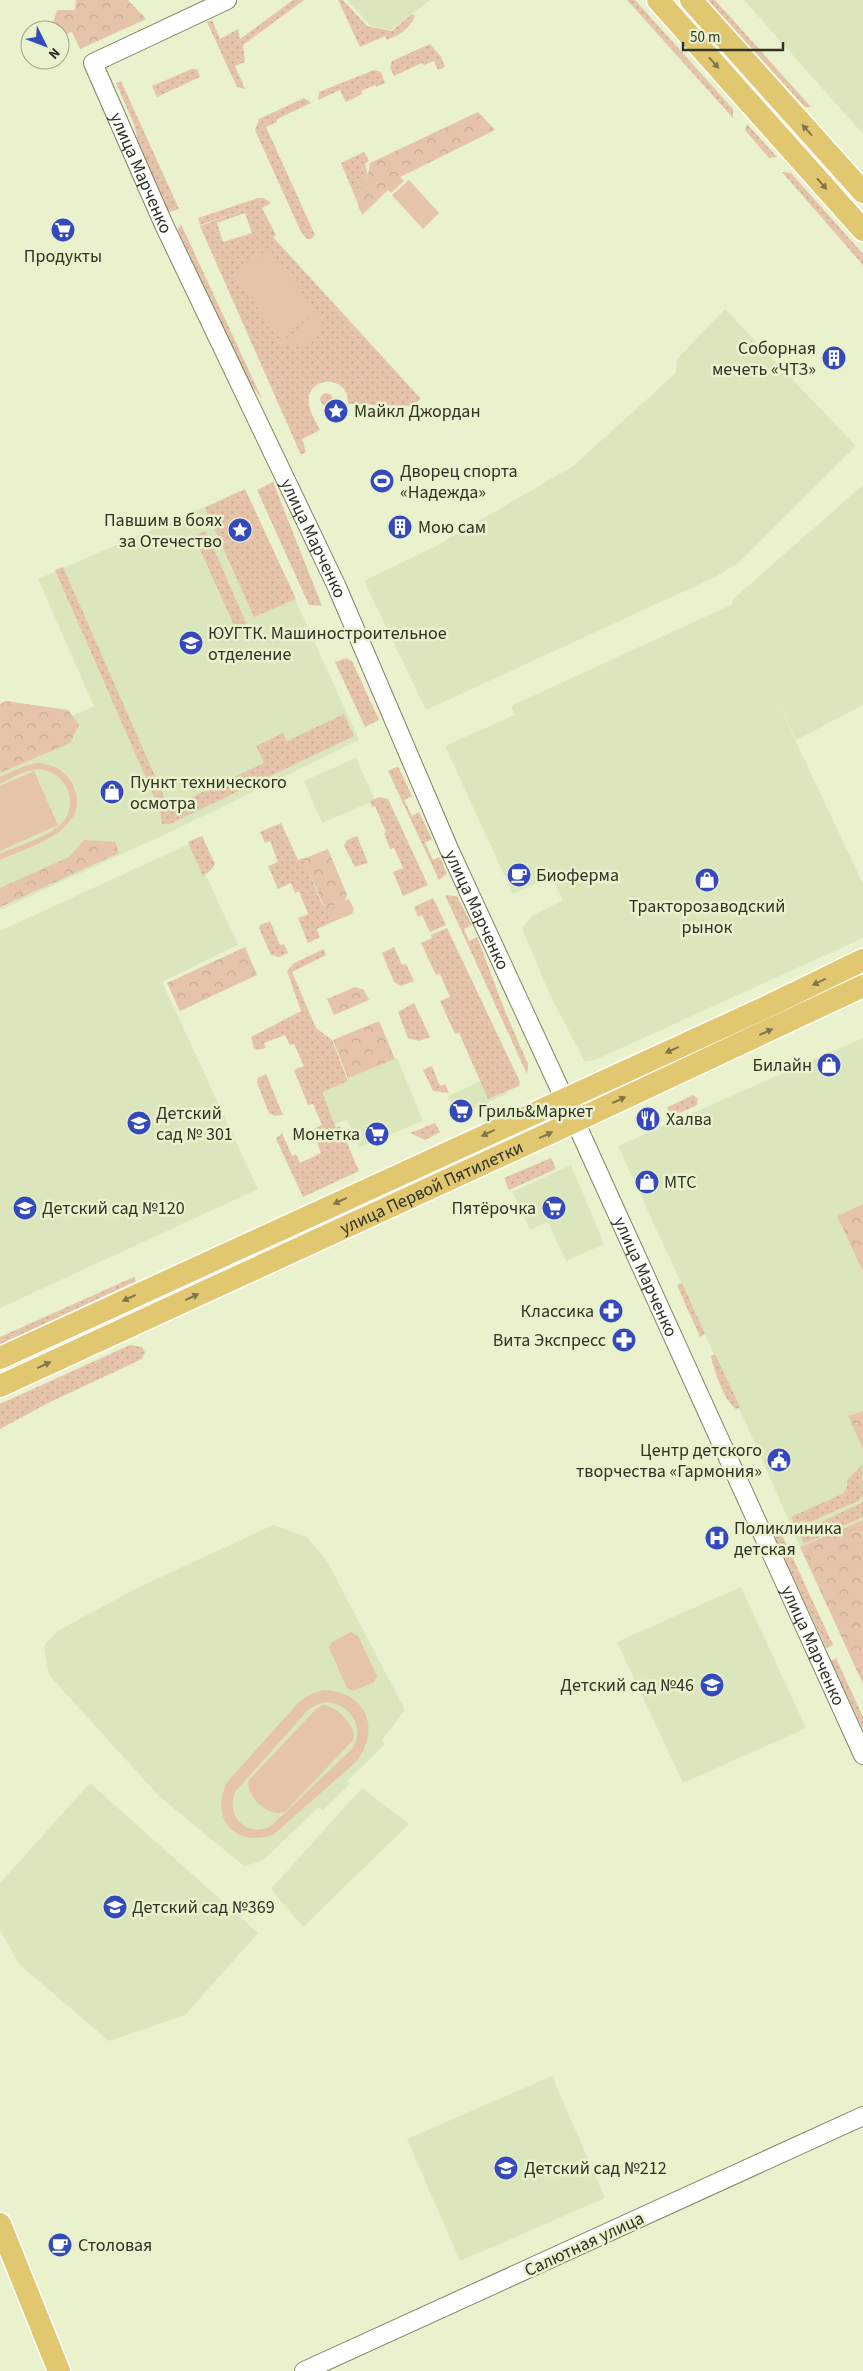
<svg xmlns="http://www.w3.org/2000/svg" width="863" height="2371" viewBox="0 0 863 2371" font-family="'Source Sans 3',sans-serif">
  <defs>
    <pattern id="grass-dots" width="8" height="8" patternUnits="userSpaceOnUse" patternTransform="scale(1.25)"><rect width="8" height="8" fill="#e6c4aa"/><path d="M2 2h.1M6 6h.1" fill="none" stroke="#c6a992" stroke-width="1.8" stroke-linecap="round"/></pattern>
    <pattern id="forest-crowns" width="20" height="18" patternUnits="userSpaceOnUse" patternTransform="scale(1.25)"><rect width="20" height="18" fill="#e6c4aa"/><path d="M2 6a3 3 0 1 1 6 0M12 15a3 3 0 1 1 6 0" fill="none" stroke="#c6a992"/></pattern>
  </defs>
  <rect width="100%" height="100%" fill="#e9f1cd"/>
  <path fill="#dce6bc" d="M347,0H430L391,30L371,26Z
    M744,0H863V134Z
    M725,309L856,446L738,563L715,577L426,710L364,581L436,546L573,466L676,373L677,359Z
    M863,485V705L796,740L774,695L863,884V938L595,1060L585,1062L550,995L522,928L532,916L563,900L551,877L513,894L445,746L515,715L511,706L733,604L732,600Z
    M245,489L359,740L166,834L0,910V748L94,706L38,579Z
    M356,758L375,800L322,823L304,781Z
    M191,843L238,945L162,982L258,1189L0,1308V931Z
    M863,1038V1204L837,1216L863,1272V1411L848,1416L863,1449V1520L800,1547L755,1443L618,1146Z
    M397,1058L423,1121L360,1147L347,1120L333,1125L318,1090Z
    M499,1073L508,1093L457,1116L448,1096Z
    M571,1165L604,1244L566,1261L548,1222L530,1230L512,1192Z
    M273,1525L307,1537L327,1561L405,1710L382,1740L384,1745L347,1781L350,1784L323,1810L319,1807L262,1861L244,1866L160,1797L49,1675L44,1646L56,1632L137,1588Z
    M741,1587L806,1728L683,1783L617,1642Z
    M90,1783L258,1933L185,2015L109,2041L19,1964L0,1930V1883Z
    M362,1788L409,1824L303,1927L271,1889Z
    M552,2076L605,2198L460,2261L407,2139Z"/>
  <path fill="url(#grass-dots)" fill-rule="evenodd" d="M293,0H304L243,45L245,62L235,66L245,89L237,87L207,22L212,20L220,39L238,29L240,39Z
    M338,0H343L367,26L392,31L412,14L415,16C409,30 400,34 387,40L385,36L360,47Z
    M627,0H635L733,109V118Z
    M707,0H715L811,107H805Z
    M430,44L441,57L445,67L438,70L434,61L424,65L422,63L394,76L390,67L392,61Z
    M192,69H197L200,77L157,97L152,86Z
    M374,70L381,72L385,83L376,87L375,85L361,91L362,94L346,102L340,90L318,100L319,92Z
    M121,81L179,209L170,212L164,207L143,160L134,124L116,83Z
    M304,98L311,103L277,119V122L266,127L315,235L311,239H307L301,232L255,130L259,119Z
    M747,124L777,157L769,158L745,130Z
    M364,152L369,161L365,164L368,175L354,194L341,163Z
    M782,172L791,173L863,254V265Z
    M258,198H264L271,203L262,208L276,235L273,237L421,399L411,406L348,404C349,372 304,377 309,404C310,413 316,422 320,430L302,439L306,452L301,455L200,226L246,209L200,225L198,218ZM245,213L252,233L223,242L217,223Z
    M181,224L262,399L248,381L176,232Z
    M324,393L330,394L342,409L340,416L333,417L321,402L320,398Z
    M273,482L322,606L309,605L257,490Z
    M245,489L296,599L254,617L205,508Z
    M206,531L248,627L237,632L194,536Z
    M63,567L169,808L264,763L256,746L283,733L287,741L344,714L354,736L170,824H162L160,810L55,570Z
    M346,658L352,661L379,720L365,727L335,662Z
    M396,767L399,768L412,796L404,800L412,816L419,812L432,839L425,843L433,860L440,857L447,874L439,880L388,771Z
    M380,797L388,799L428,885L403,896L393,872L403,868L394,848L390,849L384,833L386,832L375,806L372,807L370,801Z
    M281,823L298,860L303,858L322,904L328,908L330,923L317,929L320,937L308,943L298,918L308,914L299,891L295,893L291,883L278,889L268,866L278,862L270,841L265,843L260,832Z
    M202,836L215,864L211,870L203,876L188,842Z
    M357,836L368,863L355,867L344,846L347,840Z
    M445,895L457,896L472,925L464,929L469,941L477,937L505,1011L528,1064L527,1074Z
    M433,898L446,925L430,932L422,915L418,917L414,907Z
    M270,921L280,945L284,944L288,953L279,957L271,955L259,928L260,925Z
    M447,928L520,1082L519,1086L488,1099L459,1033L455,1034L440,1001L450,997L440,974L436,975L421,943L432,938L431,935Z
    M394,947L402,965L406,964L414,981L401,986L394,982L382,953Z
    M324,949L326,955L292,972L316,1028L332,1040L348,1081L322,1092L336,1128L340,1126L359,1171L303,1197L276,1139L282,1133L292,1156L296,1154L300,1163L321,1153L312,1130L322,1125L313,1104L308,1105L294,1070L304,1066L294,1044L290,1045L285,1035L264,1043L266,1048L257,1050L254,1048L251,1037L301,1011L287,971L294,963Z
    M414,1003L430,1037L419,1041L408,1038L398,1012Z
    M432,1066L440,1086L445,1084L449,1093L433,1091L423,1070Z
    M266,1074L283,1115L275,1116L269,1113L257,1083L258,1078Z
    M693,1095L698,1099L697,1105L673,1116L668,1114V1107Z
    M435,1123L440,1132L425,1140L410,1133Z
    M551,1158L556,1169L509,1190L504,1178Z
    M134,1277L136,1281L0,1345V1337Z
    M682,1283L705,1334L700,1337L677,1285Z
    M130,1345L142,1347L145,1352L142,1359L50,1402L0,1429V1404Z
    M715,1354L740,1407L736,1409C724,1401 714,1370 711,1356Z
    M862,1464L863,1496L858,1501L810,1522L801,1521L796,1529L791,1517L844,1493L847,1487V1481Z
    M863,1502V1517L804,1544L799,1534L810,1535L815,1525Z
    M777,1524L833,1645L826,1648L770,1526Z
    M836,1658L863,1717V1729L831,1661Z"/>
  <path fill="url(#forest-crowns)" d="M76,0H128L146,19L80,49L72,32L61,36L60,30L52,27L57,10H75Z
    M478,112L495,130L400,177L404,181L391,193L388,190L362,215L354,194L368,175L370,163Z
    M6,701L68,710L79,725L70,743L0,773V704Z
    M84,840L115,842L119,853L0,907V888L69,857Z
    M328,849L347,895L345,901L328,908L323,904L303,859Z
    M245,947L257,975L180,1011L167,983Z
    M355,987L364,990L369,1000L334,1015L327,999Z
    M379,1021L395,1059L348,1078L333,1040Z
    M863,1204V1272L837,1216Z
    M863,1411V1449L848,1416Z
    M863,1520V1684L800,1547Z"/>
  <path fill="#e6c4aa" fill-rule="evenodd" d="M409,180L439,213L423,229L392,195Z
    M269,248L316,312L280,338L233,274Z
    M320,313L322,327L312,342L293,348L280,343Z
    M37,763C52,764 65,770 72,783C96,829 29,847 0,860V854C17,846 49,837 62,823C80,803 66,771 39,769C26,769 12,778 0,784V777L25,766Z
    M34,771L58,825L0,851V786Z
    M349,899L354,909L352,914L330,923L328,908Z
    M351,1632L358,1636L377,1676L374,1682L353,1691L347,1688L329,1648L332,1642Z
    M323,1690C366,1691 382,1729 356,1762L273,1835C235,1848 208,1817 228,1781L300,1701L311,1694ZM326,1702C350,1704 365,1726 353,1748L271,1826C248,1839 225,1816 235,1792L308,1710L316,1705Z
    M323,1705C336,1706 358,1726 353,1740L286,1811C271,1820 244,1796 249,1780L316,1709Z"/>
  <g fill="none" stroke-linecap="round" stroke-linejoin="round">
    <defs>
      <g id="minor">
        <path id="s1" d="M227,0L93,63L164,225L337,587L449,849L564,1098"/>
        <path id="s2" d="M575,1121L863,1755"/>
        <path d="M304,2371L863,2116"/>
      </g>
      <g id="major">
        <path d="M658,0L863,230"/>
        <path d="M691,0L863,192"/>
        <path d="M0,1358L764,1008L863,960"/>
        <path id="s3" d="M0,1386L550,1133L863,986"/>
        <path d="M0,2224L59,2371"/>
      </g>
    </defs>
    <use href="#minor" stroke="#7e8564" stroke-width="20"/>
    <use href="#major" stroke="#fff" stroke-width="25"/>
    <use href="#minor" stroke="#fff" stroke-width="18"/>
    <use href="#major" stroke="#e2c771" stroke-width="22"/>
  </g>
  <defs><path id="oneway-solid" d="M-6-.8H1V-3.2L6.5 0L1 3.2V.8H-6Z" transform="scale(1.25)"/></defs>
  <g fill="#807647">
    <use href="#oneway-solid" transform="translate(714 63) rotate(48)"/>
    <use href="#oneway-solid" transform="translate(807 130) rotate(-132)"/>
    <use href="#oneway-solid" transform="translate(822 184) rotate(48)"/>
    <use href="#oneway-solid" transform="translate(819 982) rotate(154)"/>
    <use href="#oneway-solid" transform="translate(766 1032) rotate(-25)"/>
    <use href="#oneway-solid" transform="translate(672 1050) rotate(156)"/>
    <use href="#oneway-solid" transform="translate(619 1100) rotate(-25)"/>
    <use href="#oneway-solid" transform="translate(488 1133) rotate(155)"/>
    <use href="#oneway-solid" transform="translate(546 1135) rotate(-25)"/>
    <use href="#oneway-solid" transform="translate(340 1201) rotate(155)"/>
    <use href="#oneway-solid" transform="translate(192 1297) rotate(-25)"/>
    <use href="#oneway-solid" transform="translate(129 1298) rotate(155)"/>
    <use href="#oneway-solid" transform="translate(44 1365) rotate(-25)"/>
  </g>
  <defs>
    <symbol id="supermarket-disc" viewBox="-11 -11 22 22"><circle r="9.5" fill="#344abc" stroke="#e9f1cd"/><path d="M-6-5.5h2.5l.6 2H6L4.5 2H-2.5L-4.4-4H-6ZM-1.5 3.2a1.3 1.3 0 1 0 .1 0ZM3 3.2a1.3 1.3 0 1 0 .1 0Z" fill="#fff"/></symbol>
    <symbol id="building-disc" viewBox="-11 -11 22 22"><circle r="9.5" fill="#344abc" stroke="#e9f1cd"/><path d="M-4-6H4V6H1V3H-1V6H-4ZM-2.5-4.3h1.7v1.8h-1.7ZM.8-4.3h1.7v1.8H.8ZM-2.5-1h1.7V.8h-1.7ZM.8-1h1.7V.8H.8Z" fill="#fff"/></symbol>
    <symbol id="sight-disc" viewBox="-11 -11 22 22"><circle r="9.5" fill="#344abc" stroke="#e9f1cd"/><path d="M0-6L1.8-2.2L6-1.7L2.9 1.2L3.7 5.4L0 3.3L-3.7 5.4L-2.9 1.2L-6-1.7L-1.8-2.2Z" fill="#fff"/></symbol>
    <symbol id="stadium-disc" viewBox="-11 -11 22 22"><circle r="9.5" fill="#344abc" stroke="#e9f1cd"/><path d="M0-5a6.5 5 0 1 0 0 10a6.5 5 0 1 0 0-10ZM-3.5-1.8h7v3.6h-7Z" fill="#fff"/></symbol>
    <symbol id="university-disc" viewBox="-11 -11 22 22"><circle r="9.5" fill="#344abc" stroke="#e9f1cd"/><path d="M0-5L7-2L0 1L-7-2ZM-4 1L0 2.5L4 1V4Q0 6-4 4Z" fill="#fff"/></symbol>
    <symbol id="shop-disc" viewBox="-11 -11 22 22"><circle r="9.5" fill="#344abc" stroke="#e9f1cd"/><path d="M-5-2.5h2.3a2.7 3.5 0 0 1 5.4 0H5L5.5 6h-11ZM-1.5-2.5h3a1.5 2.3 0 0 0-3 0Z" fill="#fff"/></symbol>
    <symbol id="cafe-disc" viewBox="-11 -11 22 22"><circle r="9.5" fill="#344abc" stroke="#e9f1cd"/><path d="M-5.5-4.5H6V0H3Q3 3.5 0 3.5H-2.5Q-5.5 3.5-5.5 0ZM3-3.2v2h1.7v-2ZM-6 4.5H4V6H-6Z" fill="#fff"/></symbol>
    <symbol id="restaurant-disc" viewBox="-11 -11 22 22"><circle r="9.5" fill="#344abc" stroke="#e9f1cd"/><path d="M-5-6h1v4h1v-4h1v4h1v-4h1v5L-1.5 .5V6h-2V.5L-5-1ZM5-6V6H3V1.5H1.5Q1.5-4 5-6Z" fill="#fff"/></symbol>
    <symbol id="school-disc" viewBox="-11 -11 22 22"><circle r="9.5" fill="#344abc" stroke="#e9f1cd"/><path d="M0-5L7-2L0 1L-7-2ZM-4 1L0 2.5L4 1V4Q0 6-4 4Z" fill="#fff"/></symbol>
    <symbol id="pharmacy-disc" viewBox="-11 -11 22 22"><circle r="9.5" fill="#344abc" stroke="#e9f1cd"/><path d="M-2-6h4v4h4v4h-4v4h-4v-4h-4v-4h4Z" fill="#fff"/></symbol>
    <symbol id="civic-disc" viewBox="-11 -11 22 22"><circle r="9.5" fill="#344abc" stroke="#e9f1cd"/><path d="M-.6-6.5H3V-4.5H.6V-3L4-1V1h2V6H-6V1h2V-1L-.6-3ZM-1.2 2.5V6h2.4V2.5Z" fill="#fff"/></symbol>
    <symbol id="hospital-disc" viewBox="-11 -11 22 22"><circle r="9.5" fill="#344abc" stroke="#e9f1cd"/><path d="M-5-5h3v3.5h4V-5h3V5h-3V1.5h-4V5h-3Z" fill="#fff"/></symbol>
  </defs>
  <g fill-rule="evenodd">
    <use href="#supermarket-disc" x="49" y="216" width="28" height="28"/>
    <use href="#building-disc" x="820" y="344" width="28" height="28"/>
    <use href="#sight-disc" x="322" y="397" width="28" height="28"/>
    <use href="#stadium-disc" x="368" y="467" width="28" height="28"/>
    <use href="#building-disc" x="386" y="513" width="28" height="28"/>
    <use href="#sight-disc" x="226" y="516" width="28" height="28"/>
    <use href="#university-disc" x="177" y="629" width="28" height="28"/>
    <use href="#shop-disc" x="98" y="778" width="28" height="28"/>
    <use href="#cafe-disc" x="505" y="861" width="28" height="28"/>
    <use href="#shop-disc" x="693" y="866" width="28" height="28"/>
    <use href="#shop-disc" x="815" y="1051" width="28" height="28"/>
    <use href="#supermarket-disc" x="447" y="1097" width="28" height="28"/>
    <use href="#restaurant-disc" x="634" y="1105" width="28" height="28"/>
    <use href="#school-disc" x="125" y="1109" width="28" height="28"/>
    <use href="#supermarket-disc" x="363" y="1120" width="28" height="28"/>
    <use href="#shop-disc" x="633" y="1168" width="28" height="28"/>
    <use href="#school-disc" x="11" y="1194" width="28" height="28"/>
    <use href="#supermarket-disc" x="540" y="1194" width="28" height="28"/>
    <use href="#pharmacy-disc" x="597" y="1297" width="28" height="28"/>
    <use href="#pharmacy-disc" x="610" y="1326" width="28" height="28"/>
    <use href="#civic-disc" x="765" y="1446" width="28" height="28"/>
    <use href="#hospital-disc" x="703" y="1524" width="28" height="28"/>
    <use href="#school-disc" x="698" y="1671" width="28" height="28"/>
    <use href="#school-disc" x="101" y="1893" width="28" height="28"/>
    <use href="#school-disc" x="492" y="2154" width="28" height="28"/>
    <use href="#cafe-disc" x="46" y="2231" width="28" height="28"/>
  </g>
  <g text-anchor="middle" stroke-width="5" stroke-linejoin="round" paint-order="stroke">
    <g font-size="18" fill="#303325" stroke="#e9f1cd">
      <text dy="6" stroke="none"><textPath href="#s1" startOffset="268">улица Марченко</textPath></text>
      <text dy="6" stroke="none"><textPath href="#s1" startOffset="672">улица Марченко</textPath></text>
      <text dy="6" stroke="none"><textPath href="#s1" startOffset="1078">улица Марченко</textPath></text>
      <text dy="6" stroke="none"><textPath href="#s3" startOffset="475">улица Первой Пятилетки</textPath></text>
      <text dy="6" stroke="none"><textPath href="#s2" startOffset="171">улица Марченко</textPath></text>
      <text dy="6" stroke="none"><textPath href="#s2" startOffset="576">улица Марченко</textPath></text>
      <text transform="translate(584 2244) rotate(-25)" y="6">Салютная улица</text>
    </g>
    <g font-size="18" fill="#303325" stroke="#e9f1cd" text-anchor="start">
      <text x="63" y="262" text-anchor="middle">Продукты</text>
      <text x="816" y="354" text-anchor="end">Соборная<tspan x="816" dy="21">мечеть «ЧТЗ»</tspan></text>
      <text x="354" y="417">Майкл Джордан</text>
      <text x="400" y="477">Дворец спорта<tspan x="400" dy="21">«Надежда»</tspan></text>
      <text x="222" y="526" text-anchor="end">Павшим в боях<tspan x="222" dy="21">за Отечество</tspan></text>
      <text x="418" y="533">Мою сам</text>
      <text x="208" y="639">ЮУГТК. Машиностроительное<tspan x="208" dy="21">отделение</tspan></text>
      <text x="130" y="788">Пункт технического<tspan x="130" dy="21">осмотра</tspan></text>
      <text x="536" y="881">Биоферма</text>
      <text x="707" y="912" text-anchor="middle">Тракторозаводский<tspan x="707" dy="21">рынок</tspan></text>
      <text x="812" y="1071" text-anchor="end">Билайн</text>
      <text x="478" y="1117">Гриль&amp;Маркет</text>
      <text x="156" y="1119">Детский<tspan x="156" dy="21">сад № 301</tspan></text>
      <text x="666" y="1125">Халва</text>
      <text x="360" y="1140" text-anchor="end">Монетка</text>
      <text x="664" y="1188">МТС</text>
      <text x="42" y="1214">Детский сад №120</text>
      <text x="536" y="1214" text-anchor="end">Пятёрочка</text>
      <text x="594" y="1317" text-anchor="end">Классика</text>
      <text x="606" y="1346" text-anchor="end">Вита Экспресс</text>
      <text x="762" y="1456" text-anchor="end">Центр детского<tspan x="762" dy="21">творчества «Гармония»</tspan></text>
      <text x="734" y="1534">Поликлиника<tspan x="734" dy="21">детская</tspan></text>
      <text x="694" y="1691" text-anchor="end">Детский сад №46</text>
      <text x="132" y="1913">Детский сад №369</text>
      <text x="524" y="2174">Детский сад №212</text>
      <text x="78" y="2251">Столовая</text>
    </g>
  </g>
  <g transform="translate(45 45) rotate(132)"><circle r="24" fill="#e9f1cd" stroke="#9fa58a"/>
  <path d="M0-4L9 19L0 12L-9 19Z" fill="#344abc"/>
  <text y="-8" font-size="14" font-weight="bold" text-anchor="middle" fill="#303325">N</text>
  </g>
  <path d="M683 42v8h100v-8" fill="none" stroke="#303325" stroke-width="2.5"/>
  <text x="690" y="42" font-size="15" fill="#303325" stroke="#e9f1cd" stroke-width="4" paint-order="stroke">50 m</text>
</svg>
